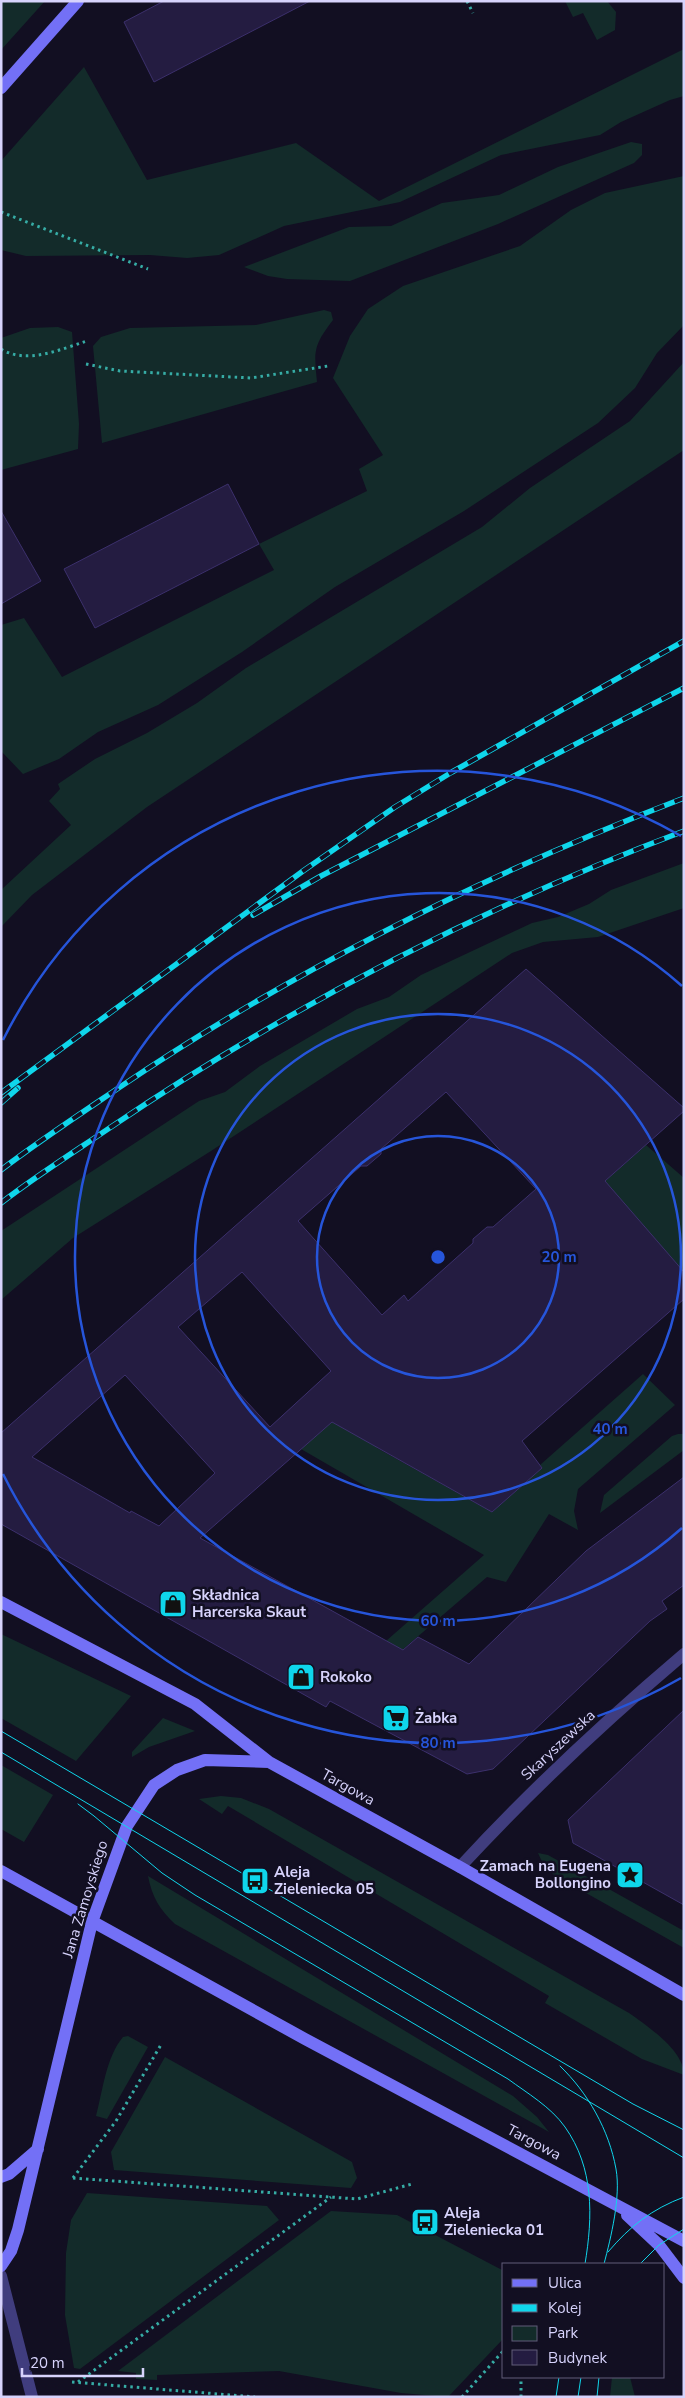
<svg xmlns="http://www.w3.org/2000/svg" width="685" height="2398" viewBox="0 0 685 2398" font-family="'Nunito Sans',sans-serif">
  <rect width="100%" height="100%" fill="#120f22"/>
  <path fill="#132b2a" d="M1,1H45L1,50Z
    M565,1H607L616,12L615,30L597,40L583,13L573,17Z
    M684,49V96L670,100L621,122L600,135L501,155L400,202L284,226L219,255L187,258L150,255L26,256L1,250V161L84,67L147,180L296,143L379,201Z
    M631,142L642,144V155L634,163L498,224L350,281L287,279L268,276L244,267L349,227L391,226L442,203L499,195L558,167Z
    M684,176V325L657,353L635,388L598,423L464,511L335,587L242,652L158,705L98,732L59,759L23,774L1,751V625L24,618L62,677L274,570L259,544L367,491L359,469L383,455L333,378L350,336L368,309L403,286L520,246L571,210L605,193Z
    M324,310L331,312L333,320C313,346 314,351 317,382L102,443L93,346L101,337L130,328L256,325Z
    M58,327L72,332L79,424L78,449L1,470V338L30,328Z
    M684,362V450L147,807L32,895L1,927V890L71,825L49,801L60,789L58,784L95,759L147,733L197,703L246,668L482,527L530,488L630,421Z
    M684,863V908L598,937L543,942L512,953L211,1151L73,1238L1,1300V1231L199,1101L225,1092L260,1066L357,1009L389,997L421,975L532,923L558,917L589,904L611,890Z
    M646,1145L684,1178V1272L377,1448L492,1512L542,1468L540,1465L643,1374L675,1405L578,1489L574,1511L578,1530L549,1514L506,1582L487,1577L401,1651L386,1641L484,1555L301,1449Z
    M678,1434H684V1450L600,1513L604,1495L672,1436Z
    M1,1634L131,1696L76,1761L1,1718Z
    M163,1718L195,1731L149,1747L132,1757V1752Z
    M1,1765L53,1795L24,1842L1,1829Z
    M221,1796L241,1798L269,1809L629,2013C647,2026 684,2050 684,2075L642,2059L545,2003L549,1996L228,1806L222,1814L199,1799Z
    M538,1853L548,1855L684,1931V1948L554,1875L544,1866Z
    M148,1876L513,2096L537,2117L549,2132L175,1924C160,1910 152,1897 148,1876Z
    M128,2036L148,2047L107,2119L96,2116C103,2090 106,2057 123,2037Z
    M165,2057L352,2162L357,2178L351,2188L114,2170L111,2152Z
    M87,2193L267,2206L279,2220L80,2369L74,2368L65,2315L66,2253L71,2220Z
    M331,2211L397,2215L504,2271V2338L448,2397L401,2393L279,2371L157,2375V2380L136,2379V2373L118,2371Z
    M612,2377H630L635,2397H610Z"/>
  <path fill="#241c41" stroke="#3c306c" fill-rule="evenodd" d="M164,1H310L154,82L124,22Z
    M228,484L259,544L95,628L64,569Z
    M1,511L41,581L1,604Z
    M526,969L684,1108V1111L605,1181L684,1272V1299L522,1441L542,1468L492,1512L332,1422L200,1538L403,1650L418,1637L469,1664L586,1551L684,1477V1585L662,1601L667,1609L650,1621L493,1769L467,1774L330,1701L326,1707L1,1524V1433ZM446,1092L536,1189L493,1227H487L473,1239V1243L408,1301L404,1295L382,1315L298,1221L361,1166H367L381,1154V1149ZM242,1272L331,1371L270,1427L178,1327ZM125,1375L215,1473L159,1526L131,1511L130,1513L32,1457Z
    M684,1710V1905L573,1843L568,1820Z"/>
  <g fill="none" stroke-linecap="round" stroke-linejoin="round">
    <path stroke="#36aca5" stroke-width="3" stroke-dasharray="2.5 4" stroke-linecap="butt" d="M467,1L473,13
      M1,212L148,269
      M1,349C27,365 61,349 87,341
      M86,364L120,371L251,378L328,366
      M73,2178L357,2199L412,2184
      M73,2178L116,2121L162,2043
      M72,2382L255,2397
      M78,2382L331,2197
      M462,2397L504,2350
      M521,2397V2377"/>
    <path stroke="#403d7e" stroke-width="12" d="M1,2276L32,2397"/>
    <path stroke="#403d7e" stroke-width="12" d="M460,1867C530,1791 605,1721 684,1654"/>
    <path stroke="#7370f6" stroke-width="12" d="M1,88L78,1
      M1,1602L195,1704L269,1762L460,1867L684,1995
      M1,1871L305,2039L684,2241
      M1,2177L9,2174L38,2149
      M627,2215L659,2245L684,2278
      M1,2266L11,2251L18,2230L92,1922L127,1826L154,1785L177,1770L205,1760L269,1762"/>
    <path stroke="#0fd6eb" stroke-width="1" d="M1,1731L633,2104L684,2130
      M1,1752L684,2158
      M78,1804L94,1816L162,1873L195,1895L508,2079C527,2093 551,2107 565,2127C594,2168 593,2216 585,2264
      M560,2066C588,2093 609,2130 616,2169C621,2197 611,2237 604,2264
      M608,2252C630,2226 652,2209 684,2197
      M640,2264L659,2245L684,2229
      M556,2397L559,2377
      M578,2397L581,2377
      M597,2397L599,2377"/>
    <defs>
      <path id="rail" d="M253,915L321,876L684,688
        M1,1093L303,871L395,807L452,772L684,641
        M1,1103L18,1088
        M1,1170C39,1141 80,1114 120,1087C295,969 486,874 684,798
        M1,1203C36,1176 74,1152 111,1127C289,1007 482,907 684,831"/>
    </defs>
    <use href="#rail" stroke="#0fd6eb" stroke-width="5.5"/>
    <use href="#rail" stroke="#120f22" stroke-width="4" stroke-dasharray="11" stroke-linecap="butt"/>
  </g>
  <g fill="none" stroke="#2655da" stroke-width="2.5">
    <circle cx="438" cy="1257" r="121"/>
    <circle cx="438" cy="1257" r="243"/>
    <path d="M682 1528A364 364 0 1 1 682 986"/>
    <path d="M681 1678A486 486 0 0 1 3 1474M3 1040A486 486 0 0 1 681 836"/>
  </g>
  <defs>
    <symbol id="shop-square" viewBox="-11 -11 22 22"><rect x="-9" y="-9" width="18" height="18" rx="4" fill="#0fd6eb" stroke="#120f22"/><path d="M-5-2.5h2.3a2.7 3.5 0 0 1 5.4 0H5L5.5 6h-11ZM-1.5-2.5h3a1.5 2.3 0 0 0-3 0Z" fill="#111"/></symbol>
    <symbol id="supermarket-square" viewBox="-11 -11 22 22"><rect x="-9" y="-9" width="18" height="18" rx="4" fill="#0fd6eb" stroke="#120f22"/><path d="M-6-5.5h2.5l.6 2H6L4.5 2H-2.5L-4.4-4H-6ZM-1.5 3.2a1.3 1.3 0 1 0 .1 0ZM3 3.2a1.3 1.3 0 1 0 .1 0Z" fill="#111"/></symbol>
    <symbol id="sight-square" viewBox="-11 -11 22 22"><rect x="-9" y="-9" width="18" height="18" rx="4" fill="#0fd6eb" stroke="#120f22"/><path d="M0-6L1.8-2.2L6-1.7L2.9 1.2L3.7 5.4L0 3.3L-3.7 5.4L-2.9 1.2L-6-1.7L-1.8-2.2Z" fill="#111"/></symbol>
    <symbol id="bus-square" viewBox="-11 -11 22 22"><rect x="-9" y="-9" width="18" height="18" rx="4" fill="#0fd6eb" stroke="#120f22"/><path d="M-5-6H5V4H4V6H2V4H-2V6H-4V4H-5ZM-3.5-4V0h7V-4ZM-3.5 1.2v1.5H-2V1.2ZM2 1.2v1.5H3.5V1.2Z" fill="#111"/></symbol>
  </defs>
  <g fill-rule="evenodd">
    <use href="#shop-square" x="157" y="1588" width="32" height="32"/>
    <use href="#shop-square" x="285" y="1661" width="32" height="32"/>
    <use href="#supermarket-square" x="380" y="1702" width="32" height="32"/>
    <use href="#sight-square" x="614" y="1859" width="32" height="32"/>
    <use href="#bus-square" x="239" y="1865" width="32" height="32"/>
    <use href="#bus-square" x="409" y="2206" width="32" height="32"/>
  </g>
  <g text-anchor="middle" stroke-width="5" stroke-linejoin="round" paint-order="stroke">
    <g font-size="15" font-weight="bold" fill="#d7d3fc" stroke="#120f22" text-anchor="start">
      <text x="192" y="1600">Składnica<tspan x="192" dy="17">Harcerska Skaut</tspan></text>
      <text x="320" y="1682">Rokoko</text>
      <text x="415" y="1723">Żabka</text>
      <text x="611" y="1871" text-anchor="end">Zamach na Eugena<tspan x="611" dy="17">Bollongino</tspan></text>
      <text x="274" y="1877">Aleja<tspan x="274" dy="17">Zieleniecka 05</tspan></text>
      <text x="444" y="2218">Aleja<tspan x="444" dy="17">Zieleniecka 01</tspan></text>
    </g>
    <g font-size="15" fill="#d7d3fc" stroke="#120f22">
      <text transform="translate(558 1745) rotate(-43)" y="5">Skaryszewska</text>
      <text transform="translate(348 1787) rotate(29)" y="5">Targowa</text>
      <text transform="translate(85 1899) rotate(-73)" y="5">Jana Zamoyskiego</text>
      <text transform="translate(534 2142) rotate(28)" y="5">Targowa</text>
    </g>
  </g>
  <circle cx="438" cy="1257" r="8" fill="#2655da" stroke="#120f22" stroke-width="2.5"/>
  <g font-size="15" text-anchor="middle" font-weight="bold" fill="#2655da" stroke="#120f22" stroke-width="5" stroke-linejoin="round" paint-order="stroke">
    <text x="559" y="1262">20 m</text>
    <text x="610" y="1434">40 m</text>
    <text x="438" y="1626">60 m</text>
    <text x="438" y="1748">80 m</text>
  </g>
  <rect width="685" height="2398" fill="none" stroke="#d7d3fc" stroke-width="5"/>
  <rect x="502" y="2263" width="162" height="115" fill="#120f22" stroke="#615d79"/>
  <rect x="512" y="2279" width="25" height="8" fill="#7370f6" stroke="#615d79"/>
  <text x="548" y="2288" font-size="15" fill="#d7d3fc">Ulica</text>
  <rect x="512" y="2304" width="25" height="8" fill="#0fd6eb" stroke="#615d79"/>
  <text x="548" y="2313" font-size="15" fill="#d7d3fc">Kolej</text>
  <rect x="512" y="2326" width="25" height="15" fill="#132b2a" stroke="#615d79"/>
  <text x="548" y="2338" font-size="15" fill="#d7d3fc">Park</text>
  <rect x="512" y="2350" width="25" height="15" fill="#241c41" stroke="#615d79"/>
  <text x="548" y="2363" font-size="15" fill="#d7d3fc">Budynek</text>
  <path d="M22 2368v8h121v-8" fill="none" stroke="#d7d3fc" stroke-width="2.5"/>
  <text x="30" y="2368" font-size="15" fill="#d7d3fc" stroke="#120f22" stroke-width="4" paint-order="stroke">20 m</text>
</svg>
